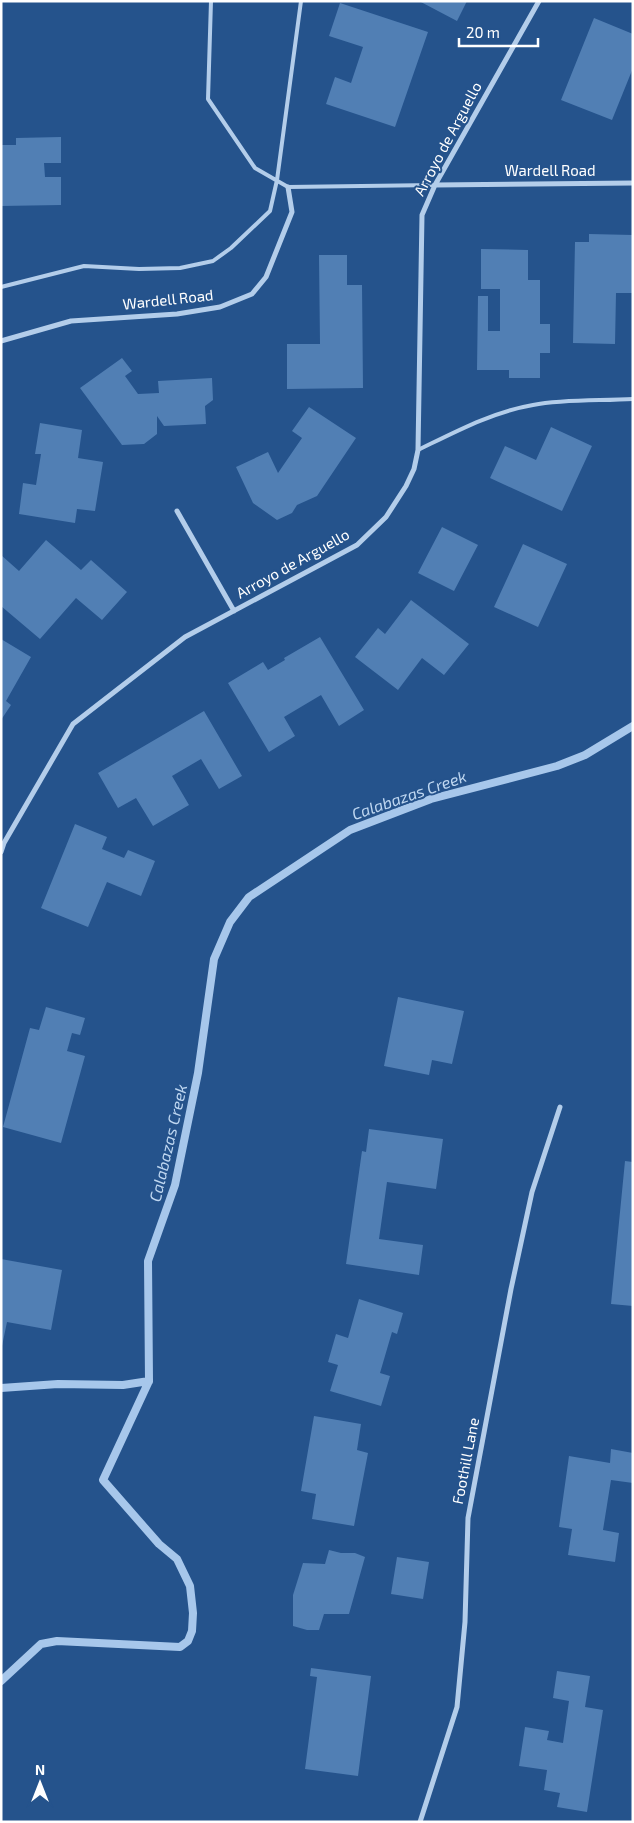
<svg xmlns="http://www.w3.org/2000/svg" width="634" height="1823" viewBox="0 0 634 1823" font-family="'Exo 2',sans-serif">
  <rect width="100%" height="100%" fill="#25538c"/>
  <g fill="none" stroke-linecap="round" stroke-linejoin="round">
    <path stroke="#a7c7eb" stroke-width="8" d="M1,1388L58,1384L123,1385L149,1381
      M1,1681L41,1644L57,1641L180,1647L188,1641L192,1631L193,1613L190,1586L177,1559L159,1544L103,1480L149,1381L148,1261L175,1185L198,1073L214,959L230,922L249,897L350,830L431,799L557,766L585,755L633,726"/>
  </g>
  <path fill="#517fb4" d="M419,1H467L457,21Z
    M340,3L428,32L395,127L326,104L335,77L351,83L363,47L329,36Z
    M594,18L633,34V68L612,120L561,100Z
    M61,137V163H44L45,177H61V205L1,206V145H16V138Z
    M589,234L633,235V293H616L615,344L573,343L575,242H589Z
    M481,249L528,250V280H540V324H550V353H540V378H509V370H477L478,296H488V331H500V289H481Z
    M319,255H347V285H362L363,388L287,389V344H320Z
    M122,358L132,371L125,376L138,394L159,393L158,381L212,378L213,400L205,406L206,424L164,426L157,416V434L144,444L122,445L80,388Z
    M309,407L356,438L317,496L297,505L292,513L277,520L253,503L236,467L268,452L278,473L302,438L292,431Z
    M40,423L82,430L78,458L103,462L95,511L77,509L75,523L19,514L23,483L36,485L41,454H35Z
    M551,427L592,446L562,511L490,478L505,446L536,460Z
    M442,527L478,545L454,591L418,573Z
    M46,540L81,570L91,560L127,592L102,620L76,598L40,639L1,606V555L19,571Z
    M523,544L567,564L538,627L494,607Z
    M411,600L469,644L444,675L422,658L398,690L355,657L378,628L385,634Z
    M320,637L364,710L339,726L321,695L284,717L295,736L269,752L228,683L263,662L268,670L285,660L284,658Z
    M1,639L31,657L6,701L11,705L1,720Z
    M204,711L242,776L219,789L201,759L172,776L189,805L153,826L136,798L118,808L98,773Z
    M75,824L107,837L102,849L124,858L128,850L155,861L141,896L107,882L88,927L41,908Z
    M398,997L464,1011L452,1064L432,1060L429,1075L384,1066Z
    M46,1007L85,1018L80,1035L72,1033L67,1051L85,1056L61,1143L3,1127L30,1028L39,1030Z
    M369,1129L443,1139L436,1189L387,1182L379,1239L423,1245L419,1275L346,1264L362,1151L366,1152Z
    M625,1161L633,1162V1306L611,1304Z
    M1,1259L62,1270L51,1330L7,1322L2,1346Z
    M359,1299L403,1313L397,1334L392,1332L380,1373L390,1376L381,1406L330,1391L338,1365L328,1362L336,1334L348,1338Z
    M314,1416L361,1424L357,1450L368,1453L354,1526L312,1519L316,1494L301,1491Z
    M611,1449L633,1453V1483L611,1480L603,1530L619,1533L615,1562L568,1555L572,1529L559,1527L569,1456L610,1463Z
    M329,1550L341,1553H355L365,1557L349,1614H324L319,1630H307L293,1626V1595L303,1563L325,1564Z
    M397,1557L429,1562L423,1599L391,1594Z
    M311,1668L371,1676L358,1776L305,1769L317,1677L310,1676Z
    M557,1671L590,1676L585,1707L603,1710L587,1812L557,1807L560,1793L544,1790L547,1770L519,1766L525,1727L549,1731L547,1740L563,1743L569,1701L553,1698Z"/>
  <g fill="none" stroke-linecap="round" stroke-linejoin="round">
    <path stroke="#b3cdea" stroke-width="4" d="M211,1L208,99L255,168L288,187L435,185
      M1,287L84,266L139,269L180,268L213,261L231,248L270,211L277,180L301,1
      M418,450C455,432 492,412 533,405C565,399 600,401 633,399"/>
    <path stroke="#b3cdea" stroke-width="5" d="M435,185L633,183
      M1,341L71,321L177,314L220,307L252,294L266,277L292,212L288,187
      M177,511L234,611
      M1,852L4,843L73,724L185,637L357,545L386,517L406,486L414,469L418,450L422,215L435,185L539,1
      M420,1822L457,1707L465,1622L468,1518L511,1289L532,1192L560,1107"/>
  </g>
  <g text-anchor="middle" stroke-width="4" stroke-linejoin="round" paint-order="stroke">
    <g font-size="15" fill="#fff" stroke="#25538c">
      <text transform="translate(448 139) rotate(-62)" y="5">Arroyo de Arguello</text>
      <text x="550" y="176">Wardell Road</text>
      <text transform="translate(168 300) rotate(-6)" y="5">Wardell Road</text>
      <text transform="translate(293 564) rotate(-29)" y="5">Arroyo de Arguello</text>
      <text transform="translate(466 1461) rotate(-79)" y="5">Foothill Lane</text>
    </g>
    <g font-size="16" font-style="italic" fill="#bfd7f1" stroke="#25538c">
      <text transform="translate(409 795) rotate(-19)" y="6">Calabazas Creek</text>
      <text transform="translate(168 1143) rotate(-77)" y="6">Calabazas Creek</text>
    </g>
  </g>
  <rect width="634" height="1823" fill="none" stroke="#ffffff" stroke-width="5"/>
  <g transform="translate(40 1783)" stroke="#25538c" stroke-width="4" paint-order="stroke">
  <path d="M0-4L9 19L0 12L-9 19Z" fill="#ffffff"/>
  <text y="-8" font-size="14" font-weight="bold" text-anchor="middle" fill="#ffffff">N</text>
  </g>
  <path d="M459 38v8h79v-8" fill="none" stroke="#ffffff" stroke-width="2.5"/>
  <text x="466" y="38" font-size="15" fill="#ffffff" stroke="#25538c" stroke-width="4" paint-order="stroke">20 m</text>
</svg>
